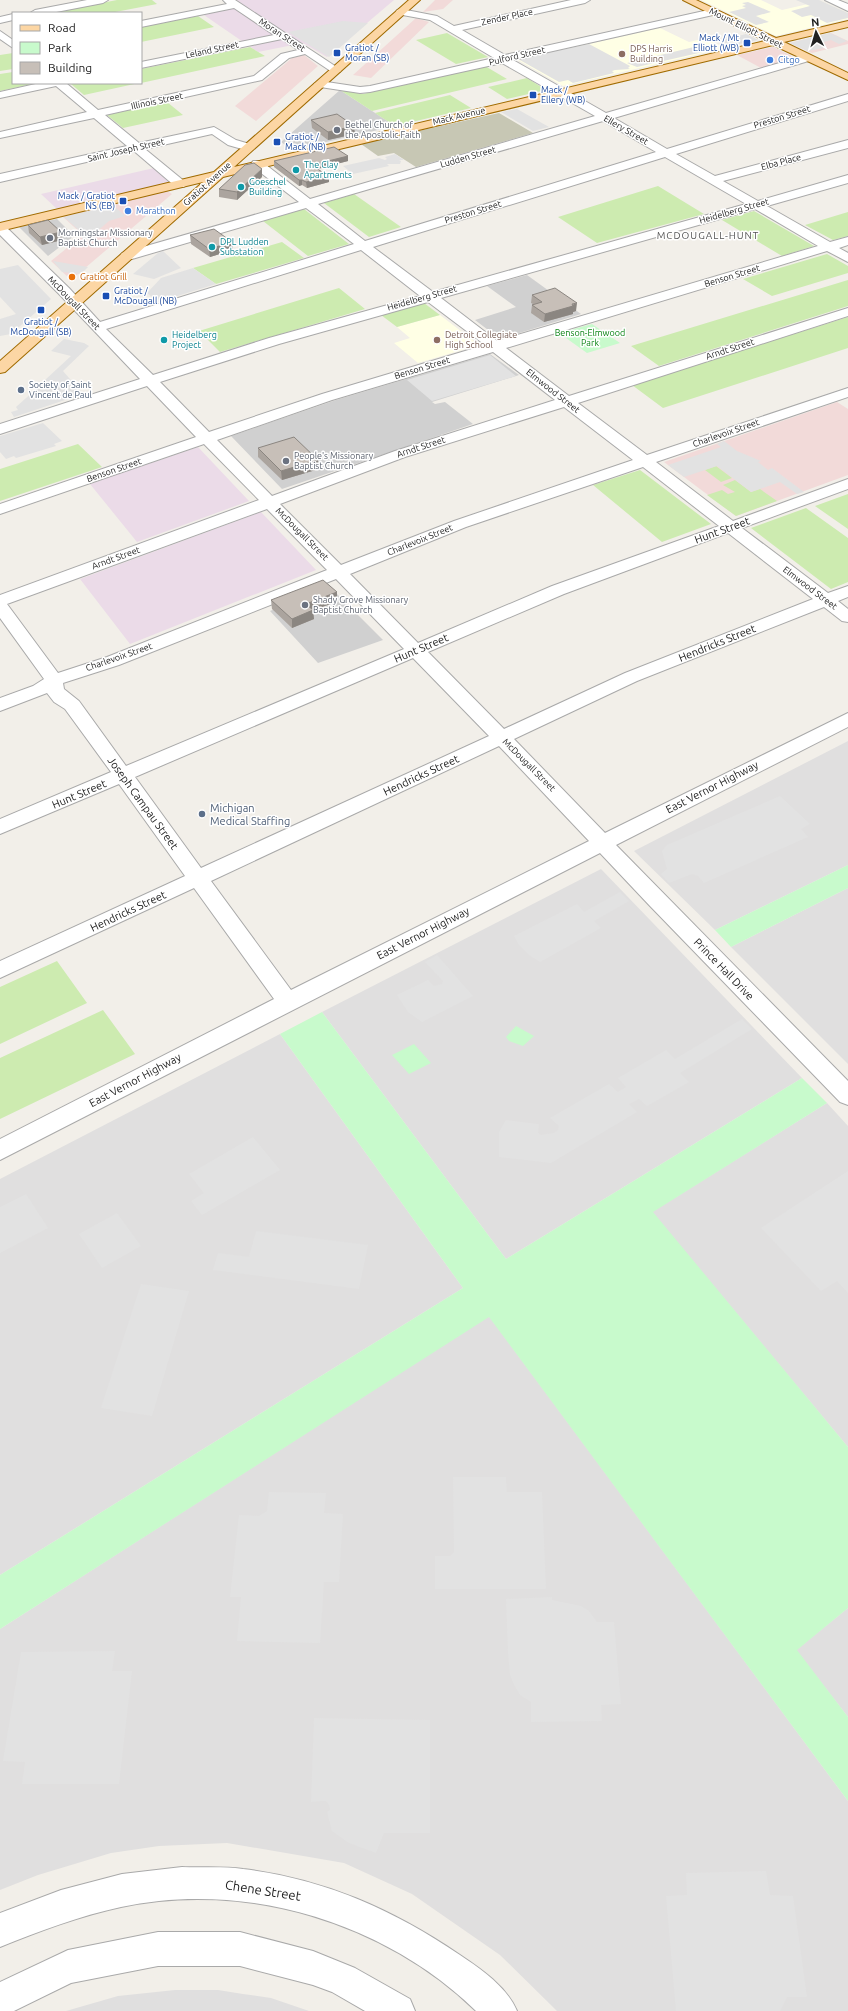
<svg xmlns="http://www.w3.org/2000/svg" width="848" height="2011" viewBox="0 0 848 2011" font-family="Ubuntu,sans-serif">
  <rect width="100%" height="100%" fill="#f2efe9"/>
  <path fill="#e0dfdf" d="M848,741V865L715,930L634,851Z
    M601,869L802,1078L506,1259L322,1012Z
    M848,888V1064L731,947Z
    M280,1034L463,1288L0,1575V1179Z
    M827,1103L848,1126V1447L652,1212Z
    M489,1316L848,1801V2011H557L500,1955L412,1894L344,1863L227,1843L159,1846L111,1853L38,1875L0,1890V1629Z
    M848,1608V1717L796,1650Z
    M175,1990H218L243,1994L271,1998L309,2011H66L118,1996Z"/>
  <path fill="#f2dad9" d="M435,0H453L443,9L423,12Z
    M416,18L429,22L371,78L353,75Z
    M831,33L848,41V44L812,53L790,43Z
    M773,47L796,58L761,68L737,55Z
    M304,55L318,66L256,121L235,106L292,58Z
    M167,191L172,194L71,280L51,261L83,235L63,217Z
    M837,402L848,409V475L736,516L664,462Z"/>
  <path fill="#ebdbe8" d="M237,0H394L327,57L303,43L258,52L201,13L243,5Z
    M154,168L171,182L57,209L41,194Z
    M198,447L249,501L137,542L90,484Z
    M261,512L316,570L130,644L80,579Z"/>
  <path fill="#ffffe5" d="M701,0H761L782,10L821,1L848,13V19L776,36Z
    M660,28L689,42L706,38L725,48L563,86L518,60Z
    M440,315L479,345L418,363L394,343L410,338L397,327Z"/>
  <path fill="#d0d0d0" d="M340,90L395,126L292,150L281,142Z
    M57,219L74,236L48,256L19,227Z
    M527,275L581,314L500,339L475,320L516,307L487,286Z
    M490,354L519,375L432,402L435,404L445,402L473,424L282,489L231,436L336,400Z
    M329,586L383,640L318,663L270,611Z"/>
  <path fill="#c7c7b4" d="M499,113L533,133L416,167L394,153L378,156L361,144Z"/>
  <path fill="#cdebb0" d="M117,0H152L157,4L110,13H50Z
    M198,16L214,27L141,42V27Z
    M447,33L488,57L456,64L416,40Z
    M250,47L265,56L141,83V69Z
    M13,53V69L0,71V55Z
    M485,66L507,79L372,111L340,90L363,94Z
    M13,72V83H37L0,91V74Z
    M527,78L546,90L507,99L488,87Z
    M76,83H139L84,95L71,84Z
    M450,95L471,108L395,126L375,113Z
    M167,102L183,115L123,128L107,115Z
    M658,186L704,214L597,243L558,217Z
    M354,194L401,227L369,237L324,203Z
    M304,209L349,244L308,256L263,221Z
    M754,211L814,246L782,256L722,220Z
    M848,212V236L833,240L805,225Z
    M282,242L304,258L216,284L193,268Z
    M827,254L848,266V273L772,296L743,279Z
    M848,280V306L659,366L631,346Z
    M339,288L365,309L220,352L199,331Z
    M424,303L440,315L397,327L381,315Z
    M848,317V348L663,408L632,385Z
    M78,444L102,467L0,501V469Z
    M716,466L732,478L721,482L705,470Z
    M640,470L711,524L662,542L593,485Z
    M735,480L751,492L760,489L777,501L736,516L707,495L722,490L728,494L735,492L723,485Z
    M848,494V529L815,506Z
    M806,508L848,538V582L831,589L751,528Z
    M57,961L87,1003L0,1044V987Z
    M103,1010L135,1054L0,1119V1058Z"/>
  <path fill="#c8facc" d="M592,324L620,343L587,353L559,333Z
    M848,865V888L731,947L715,930Z
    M322,1012L506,1259L802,1078L827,1103L653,1212L848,1447V1608L797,1650L848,1717V1801L489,1317L0,1629V1575L463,1288L280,1034Z
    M516,1026L534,1036L523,1046L509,1041L506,1037Z
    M414,1044L431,1063L409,1074L392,1055Z"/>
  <path fill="#e2e2e2" d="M796,0H819L848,13V18L827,23L811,15L802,17L791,11L810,6Z
    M748,2L771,12L756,16L769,22L756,25L729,12L746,8L742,6L746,5L742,3Z
    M343,21L368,23L329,57L288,32Z
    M830,33L847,41L839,44L831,40L817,44L824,48L808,51L790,43Z
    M746,34L758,40L729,46L719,41Z
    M589,44L630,66L628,68L630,69L615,70L612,71L614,73L573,83L568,80L559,82L518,59Z
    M694,47L703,52L637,67L627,63Z
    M517,109L549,127L533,131L501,112Z
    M395,154L404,160H399L401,161L400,164H387L389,166L353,174L343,166L379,158L385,160L387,159L385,157Z
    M113,205L125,216L109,221L87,240L82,239L83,234L64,217Z
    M163,251L181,268L154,279L133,274L158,253Z
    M53,261L88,267L81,274L62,272Z
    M18,265L51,299L11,334L0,336V319L16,314L0,297V269Z
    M193,268L216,284L158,302L147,293L161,278Z
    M64,339L84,343L89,346L63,371L83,394L14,417L11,412L18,410L16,407L45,381L56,391L45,380L71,356L51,351Z
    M490,355L516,376L432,401L407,380Z
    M43,423L62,441L54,444L56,446L16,458L14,456L6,459L0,452V436Z
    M724,441L737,451L761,461L758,462L768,470L772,468L804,492L797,494L780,482L751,492L717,466L684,477L668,465L721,447L717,444Z
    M780,796L810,824L801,829L808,837L704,883L698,876L692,874L669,883L661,874L667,869L662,851L667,845Z
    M620,892L629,901L594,921L601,928L540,962L529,955L519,945L514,936L577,904L584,912Z
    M437,955L473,996L422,1022L408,1012L397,995L428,980L434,986L442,984L443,981L425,962Z
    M742,1019L752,1029L680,1073L689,1082L647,1106L639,1099L629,1104L637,1112L551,1163L499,1157V1132L506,1120L539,1124L538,1132L540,1135L554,1133L558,1130L559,1126L550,1118L609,1084L618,1092L626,1087L618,1078L666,1050L675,1059Z
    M253,1137L280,1170L202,1215L191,1201L204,1193L189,1174Z
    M848,1171V1293L837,1281L821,1291L761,1228Z
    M26,1194L48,1228L0,1253V1207Z
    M117,1213L141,1246L102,1268L79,1234Z
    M256,1231L368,1245L359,1289L213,1270L218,1253L249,1257Z
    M141,1284L189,1291L152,1416L101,1408Z
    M453,1477H506L507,1492H542L546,1589H435V1556H450L454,1552Z
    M269,1492L326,1493L324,1513L343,1514L339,1582H324L320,1643L237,1641L241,1597H230L239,1515L259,1516L267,1511Z
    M552,1597V1600L581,1606L589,1611L597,1622H614L621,1704L601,1705L602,1721L531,1722V1702L520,1695L514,1685L510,1675L508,1653L506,1599Z
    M115,1651L112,1671H132L119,1784H22L25,1762L3,1761L21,1652Z
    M314,1718L430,1720V1833H384L376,1853L349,1843L332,1831L327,1812L330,1810L329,1805L326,1801L311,1802Z
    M766,1871L770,1895L793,1896L807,1997H787L780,2011H676L666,1896L687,1895L686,1873Z"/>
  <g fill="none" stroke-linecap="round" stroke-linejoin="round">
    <defs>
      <path id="minor" d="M87,0H108L103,3L51,13H30L35,10Z
        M223,0H235L341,70L340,72H332L305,54L289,58L262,80L105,115L139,143L214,127L236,140L253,145L255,147L249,151L228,145L212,134L145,149L184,181L186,184L184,187H176L134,151L0,182V174L127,146L94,118L0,138V132L87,112L56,86L0,98V92L40,83H66L98,110L254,76L281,54L298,50L282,39L141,68V62L274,35L234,8L141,27V21L227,4Z
        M571,0H590L585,3L462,30L505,55L713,9L717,10L718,12L717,14L713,15L513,60L606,113L804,56H812L813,58L812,60L614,118L667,149L848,94V101L676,154L715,176L848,140V148L723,181L758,201L848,175V183L767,206L830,242L848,237V245L839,248L848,253V262L827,251L506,348L569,396L848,308V316L578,403L647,455L848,388V397L656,462L733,521L848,479V489L742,528L828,593L848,586V597L838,601L848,609V622L842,621L824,607L637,681L514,739L605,833L848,713V727L616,845L848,1081V1105L840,1102L650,906L600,853L0,1160V1139L274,999L194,888L0,978V961L185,876L119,784L0,834V819L111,772L65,709L54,702L47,693L0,711V698L33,686L44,679L0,618V595L259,500L204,444L0,514V504L196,437L147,386L0,434V424L140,379L59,294L0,235V224L4,225L69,288L100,322L354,244L306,208L132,259H122L120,256L122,253L299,202L253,167L251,164L253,161H261L310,199L595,116L502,63L370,92L360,93L320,87L314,84L320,81L360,87L370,86L494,58L430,20L397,14L396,12L397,10L401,9L437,16L454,26ZM603,121L656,152L365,241L318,204ZM665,157L746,204L433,292L373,247ZM755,209L818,246L497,341L441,298ZM361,250L420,296L269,338L153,375L106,329ZM428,302L485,345L322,394L209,432L160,382L279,344ZM493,352L555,400L395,451L272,496L217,440L332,400ZM564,407L633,460L454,521L341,565L280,504L405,457ZM643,467L719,526L552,586L418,643L350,574L466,527ZM267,509L327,570L107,657L58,673L7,604ZM728,533L813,599L625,673L504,729L428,652L564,594ZM336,579L404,649L126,766L79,701L64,689L63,683L119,665ZM413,658L489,736L201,868L135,777ZM499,746L589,841L291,990L211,881Z
        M825,0H838L848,4V11Z
        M13,14V20L0,23V17Z
        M0,31L13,40V48L0,39Z
        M182,1867C202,1868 223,1866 243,1869C324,1879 392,1909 460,1955C481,1969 507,1987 517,2011H476C385,1922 245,1880 121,1907C79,1916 40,1931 0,1947V1913L61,1890L122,1874Z
        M158,1932H240L313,1951L355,1968L410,1999L415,2011H365L332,1992L313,1985L240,1966H158L71,1983L14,2011H0V1982L68,1950Z"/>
      <path id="major" d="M409,0H420L234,167L765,41L683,0H696L776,38L848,21V27L784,42L848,73V80L773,45L223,177L5,372L0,373V361L203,182L0,231V223L214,172Z"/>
    </defs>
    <use href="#minor" stroke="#a9a9a9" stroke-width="2"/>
    <use href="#major" stroke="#a06b00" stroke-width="2"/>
    <use href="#minor" fill="#fff" fill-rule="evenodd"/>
    <use href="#major" fill="#fcd6a4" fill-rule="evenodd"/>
  </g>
  <path fill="#aba49e" d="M311,120L355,134L328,140L312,128Z
    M348,156V161L318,169L329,177V182L307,188L302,185L299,186L274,167V161Z
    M262,177L237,200L219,197V189Z
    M28,225L62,240L42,245L29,233Z
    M190,235L232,242L233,250L210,257L191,244Z
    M532,295L576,311L573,312V314L544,322L531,313L532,305L533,304L531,303Z
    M258,448L318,460L319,469L282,480L258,457Z
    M337,592V601L313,611L314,619L292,628L272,609L271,600Z"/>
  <path fill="#8b8681" d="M354,126L355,134L328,140V132Z
    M348,156V161L313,170L312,165Z
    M262,169V177L237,200V192Z
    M329,177V182L307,188L306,182Z
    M299,180H302V185L299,186Z
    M61,232L62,240L42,245L40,237Z
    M232,242L233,250L210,257L209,249Z
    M577,303L576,311L573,312V314L544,322L545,314Z
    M318,460L319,469L282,480L281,471Z
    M337,592V601L313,611L314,619L292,628V619L306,604Z"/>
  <path fill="#c7bfb8" stroke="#8b8681" d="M337,114L354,126L328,132L311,120Z
    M334,147L348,156L312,165L329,177L306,182L302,180H299L274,161Z
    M254,163L262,169L237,192L219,189L245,165Z
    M48,220L61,232L40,237L28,225Z
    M214,229L232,242L209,249L190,235Z
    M555,288L577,303L572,304L573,306L545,314L532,305L542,302L532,295Z
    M294,437L318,460L281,471L258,448Z
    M323,580L337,592L306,604L313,610L292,619L271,600Z"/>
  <g fill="#1a4fb4" stroke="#fff" stroke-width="1.5">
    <rect x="743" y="39" width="8" height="8" rx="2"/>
    <rect x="333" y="49" width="8" height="8" rx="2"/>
    <rect x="529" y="91" width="8" height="8" rx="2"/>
    <rect x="273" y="138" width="8" height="8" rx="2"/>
    <rect x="119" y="197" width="8" height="8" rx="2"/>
    <rect x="102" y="292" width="8" height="8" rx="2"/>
    <rect x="37" y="306" width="8" height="8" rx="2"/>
  </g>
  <g fill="#8d6e63" stroke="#fff" stroke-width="1.5">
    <circle cx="622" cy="54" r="4"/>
    <circle cx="437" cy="340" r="4"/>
  </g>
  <g fill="#3f7fe0" stroke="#fff" stroke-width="1.5">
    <circle cx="770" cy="60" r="4"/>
    <circle cx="128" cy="211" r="4"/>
  </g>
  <g fill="#6b7280" stroke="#fff" stroke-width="1.5">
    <circle cx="337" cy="130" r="4"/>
    <circle cx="50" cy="238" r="4"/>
    <circle cx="286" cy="461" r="4"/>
    <circle cx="305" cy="605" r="4"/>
  </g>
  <g fill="#0f9aa8" stroke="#fff" stroke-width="1.5">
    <circle cx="296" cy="170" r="4"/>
    <circle cx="241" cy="187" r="4"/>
    <circle cx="212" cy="247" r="4"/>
    <circle cx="164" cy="340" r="4"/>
  </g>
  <circle fill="#e8710a" stroke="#fff" stroke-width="1.5" cx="72" cy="277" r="4"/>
  <g fill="#5c6f8a" stroke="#fff" stroke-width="1.5">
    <circle cx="21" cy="390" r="4"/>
    <circle cx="202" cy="814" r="4"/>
  </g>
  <g text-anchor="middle" stroke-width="3" stroke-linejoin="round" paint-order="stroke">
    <g font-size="9" fill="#222" stroke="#fff">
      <text transform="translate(507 17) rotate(-12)" y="3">Zender Place</text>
      <text transform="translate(746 28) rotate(26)" y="3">Mount Elliott Street</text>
      <text transform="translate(282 35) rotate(33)" y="3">Moran Street</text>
      <text transform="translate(212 50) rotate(-12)" y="3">Leland Street</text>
      <text transform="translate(517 56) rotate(-13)" y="3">Pulford Street</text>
      <text transform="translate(157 101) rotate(-12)" y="3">Illinois Street</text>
      <text transform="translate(459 116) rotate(-13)" y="3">Mack Avenue</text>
      <text transform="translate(782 117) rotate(-17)" y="3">Preston Street</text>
      <text transform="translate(626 130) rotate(30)" y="3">Ellery Street</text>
      <text transform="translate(126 150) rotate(-13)" y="3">Saint Joseph Street</text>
      <text transform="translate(468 157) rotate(-16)" y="3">Ludden Street</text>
      <text transform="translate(781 162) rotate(-15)" y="3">Elba Place</text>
      <text transform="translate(207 184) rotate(-42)" y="3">Gratiot Avenue</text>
      <text transform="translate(734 211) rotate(-16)" y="3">Heidelberg Street</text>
      <text transform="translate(473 212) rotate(-17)" y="3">Preston Street</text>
      <text transform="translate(732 276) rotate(-17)" y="3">Benson Street</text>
      <text transform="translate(422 298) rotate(-16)" y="3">Heidelberg Street</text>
      <text transform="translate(74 303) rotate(46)" y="3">McDougall Street</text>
      <text transform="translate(730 349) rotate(-18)" y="3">Arndt Street</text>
      <text transform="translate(422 368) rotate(-17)" y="3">Benson Street</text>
      <text transform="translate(553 391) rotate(38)" y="3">Elmwood Street</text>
      <text transform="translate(726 433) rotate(-19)" y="3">Charlevoix Street</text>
      <text transform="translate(421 447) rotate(-18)" y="3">Arndt Street</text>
      <text transform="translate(114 470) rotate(-19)" y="3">Benson Street</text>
      <text transform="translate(302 534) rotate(45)" y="3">McDougall Street</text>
      <text transform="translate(420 540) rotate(-22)" y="3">Charlevoix Street</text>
      <text transform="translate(116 558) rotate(-20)" y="3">Arndt Street</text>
      <text transform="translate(810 588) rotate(37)" y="3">Elmwood Street</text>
      <text transform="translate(119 657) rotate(-19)" y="3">Charlevoix Street</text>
      <text transform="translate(529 765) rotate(45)" y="3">McDougall Street</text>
    </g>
    <g font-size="9" fill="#164399" stroke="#fff" text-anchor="start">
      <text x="739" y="41" text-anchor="end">Mack / Mt<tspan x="739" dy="10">Elliott (WB)</tspan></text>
      <text x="345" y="51">Gratiot /<tspan x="345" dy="10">Moran (SB)</tspan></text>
      <text x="541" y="93">Mack /<tspan x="541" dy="10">Ellery (WB)</tspan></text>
      <text x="285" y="140">Gratiot /<tspan x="285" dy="10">Mack (NB)</tspan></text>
      <text x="115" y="199" text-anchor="end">Mack / Gratiot<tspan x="115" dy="10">NS (EB)</tspan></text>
      <text x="114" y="294">Gratiot /<tspan x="114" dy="10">McDougall (NB)</tspan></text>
      <text x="41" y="325" text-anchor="middle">Gratiot /<tspan x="41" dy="10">McDougall (SB)</tspan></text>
    </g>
    <g font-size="9" fill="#785e54" stroke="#fff" text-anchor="start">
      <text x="630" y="52">DPS Harris<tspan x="630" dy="10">Building</tspan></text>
      <text x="445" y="338">Detroit Collegiate<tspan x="445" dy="10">High School</tspan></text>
    </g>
    <g font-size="9" fill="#366cbe" stroke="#fff" text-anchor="start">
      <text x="778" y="63">Citgo</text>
      <text x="136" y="214">Marathon</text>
    </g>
    <g font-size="9" fill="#5b616d" stroke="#fff" text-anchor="start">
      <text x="345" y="128">Bethel Church of<tspan x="345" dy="10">the Apostolic Faith</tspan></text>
      <text x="58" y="236">Morningstar Missionary<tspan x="58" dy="10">Baptist Church</tspan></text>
      <text x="294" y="459">People's Missionary<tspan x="294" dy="10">Baptist Church</tspan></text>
      <text x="313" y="603">Shady Grove Missionary<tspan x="313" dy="10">Baptist Church</tspan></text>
    </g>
    <g font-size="9" fill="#0d838f" stroke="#fff" text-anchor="start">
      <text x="304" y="168">The Clay<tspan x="304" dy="10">Apartments</tspan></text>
      <text x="249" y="185">Goeschel<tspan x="249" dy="10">Building</tspan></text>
      <text x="220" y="245">DPL Ludden<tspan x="220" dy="10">Substation</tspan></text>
      <text x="172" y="338">Heidelberg<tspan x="172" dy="10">Project</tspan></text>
    </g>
    <g font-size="9" fill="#c56008" stroke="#fff" text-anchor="start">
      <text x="80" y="280">Gratiot Grill</text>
    </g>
    <g font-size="9" fill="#0c8416" stroke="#fff">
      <text x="590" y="336">Benson-Elmwood<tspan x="590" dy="10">Park</tspan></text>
    </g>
    <g font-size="9" fill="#4e5e75" stroke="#fff" text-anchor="start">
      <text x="29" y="388">Society of Saint<tspan x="29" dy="10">Vincent de Paul</tspan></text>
    </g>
    <g font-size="10" letter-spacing="1" fill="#555" stroke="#fff">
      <text x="708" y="239">MCDOUGALL-HUNT</text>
    </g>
    <g font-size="11" fill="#222" stroke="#fff">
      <text transform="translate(722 530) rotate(-20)" y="4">Hunt Street</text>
      <text transform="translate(717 643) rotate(-22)" y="4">Hendricks Street</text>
      <text transform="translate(421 648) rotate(-23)" y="4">Hunt Street</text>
      <text transform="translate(421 775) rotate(-25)" y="4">Hendricks Street</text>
      <text transform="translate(712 787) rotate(-27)" y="4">East Vernor Highway</text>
      <text transform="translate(79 794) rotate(-23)" y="4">Hunt Street</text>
      <text transform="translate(143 803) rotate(54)" y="4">Joseph Campau Street</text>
      <text transform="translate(128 911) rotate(-25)" y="4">Hendricks Street</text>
      <text transform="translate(423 933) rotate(-27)" y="4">East Vernor Highway</text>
      <text transform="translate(724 969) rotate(46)" y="4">Prince Hall Drive</text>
      <text transform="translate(135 1080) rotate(-28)" y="4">East Vernor Highway</text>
    </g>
    <g font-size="11" fill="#4e5e75" stroke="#fff" text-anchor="start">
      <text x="210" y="812">Michigan<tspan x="210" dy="13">Medical Staffing</tspan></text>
    </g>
    <g font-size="13" fill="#222" stroke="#fff">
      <text transform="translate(263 1890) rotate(9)" y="5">Chene Street</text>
    </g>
  </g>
  <rect x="12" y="12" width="130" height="72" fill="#ffffff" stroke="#a7a7a7"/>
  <rect x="20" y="25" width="20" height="6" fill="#fcd6a4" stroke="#a7a7a7"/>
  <text x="48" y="32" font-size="12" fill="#222222">Road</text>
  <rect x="20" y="42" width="20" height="12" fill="#c8facc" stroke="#a7a7a7"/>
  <text x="48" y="52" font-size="12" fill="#222222">Park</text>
  <rect x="20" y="62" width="20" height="12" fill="#c7bfb8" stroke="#a7a7a7"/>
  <text x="48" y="72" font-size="12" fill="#222222">Building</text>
  <g transform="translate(816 32) rotate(355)" stroke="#ffffff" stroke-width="3" paint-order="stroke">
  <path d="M0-3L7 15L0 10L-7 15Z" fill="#222222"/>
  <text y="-6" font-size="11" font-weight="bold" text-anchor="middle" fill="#222222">N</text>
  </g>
</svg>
